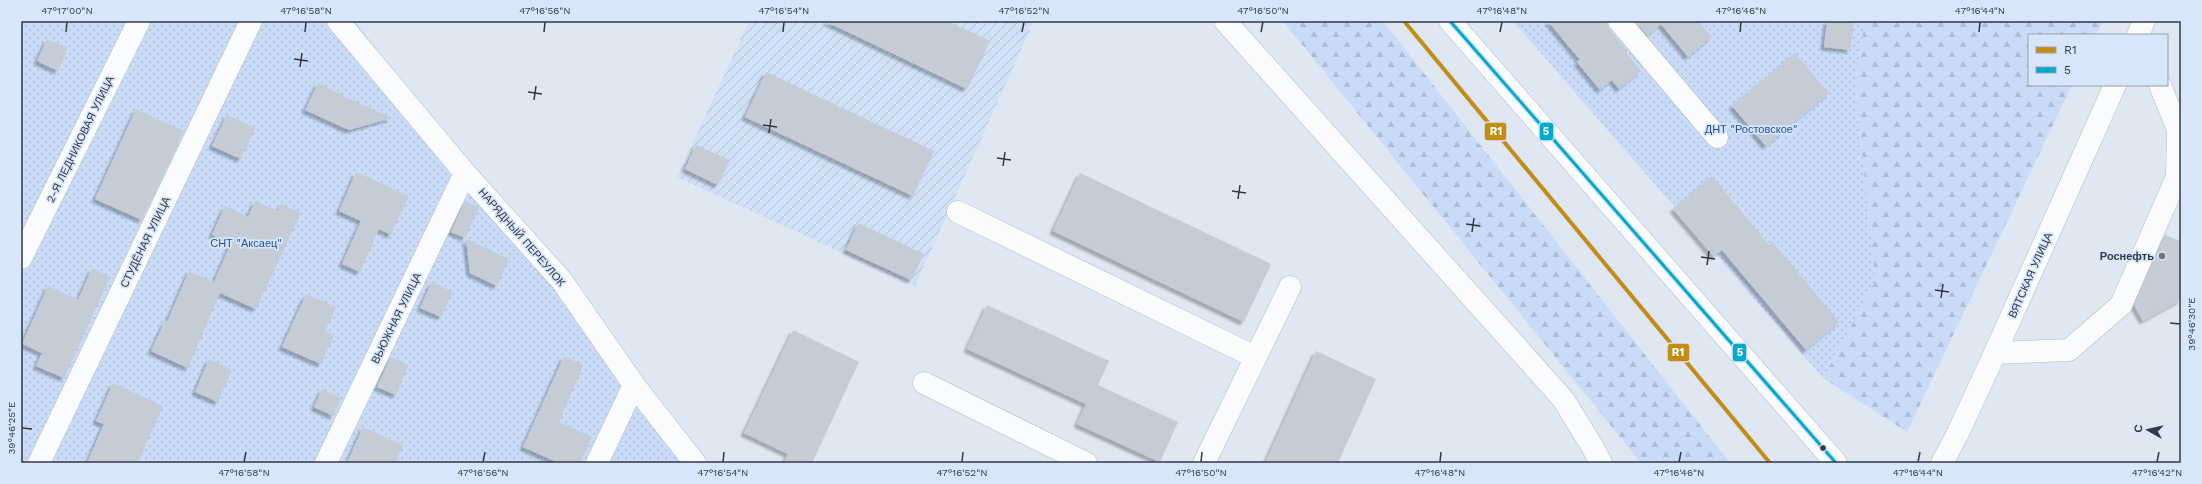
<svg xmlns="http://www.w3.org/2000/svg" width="2202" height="484" viewBox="0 0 2202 484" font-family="'Work Sans',sans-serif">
  <defs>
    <pattern id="industrial-furrows" width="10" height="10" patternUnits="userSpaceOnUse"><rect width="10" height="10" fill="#d0e0f7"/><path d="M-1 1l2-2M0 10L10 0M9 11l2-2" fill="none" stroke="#b3c1d5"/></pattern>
    <pattern id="forest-firs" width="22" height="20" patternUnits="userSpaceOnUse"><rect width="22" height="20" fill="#c9dbf7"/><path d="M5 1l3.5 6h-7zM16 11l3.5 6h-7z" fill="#adbdd5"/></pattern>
    <pattern id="garden-dots" width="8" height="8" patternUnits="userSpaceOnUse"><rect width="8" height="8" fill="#c9dbf7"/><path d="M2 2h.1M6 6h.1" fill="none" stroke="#adbdd5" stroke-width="1.8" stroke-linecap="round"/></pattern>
    <filter id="shadow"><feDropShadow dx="-3.5" dy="3.5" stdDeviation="1" flood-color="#0004"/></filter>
  </defs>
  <rect width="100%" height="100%" fill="#dfe7f3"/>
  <path fill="url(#industrial-furrows)" d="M749,21H1034L915,286L677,177Z"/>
  <path fill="url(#forest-firs)" d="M1283,21H1383L1730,463H1641Z
    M1865,21H2103L2096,35H2029V85H2072L1907,432L1823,378L1875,281L1855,83Z"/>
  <path fill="url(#garden-dots)" d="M21,21H355L467,169L704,463H21Z
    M1513,21H1865L1855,83L1875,281L1823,378Z"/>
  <path fill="#c5ccd6" filter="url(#shadow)" d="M825,21H948L990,41L967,89Z
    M1548,21H1607L1609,29L1628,52L1626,53L1641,71L1619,89L1612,80L1600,90L1577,62L1580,60Z
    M1635,21H1698L1712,37L1688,57L1661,24L1648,36Z
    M1827,21H1854L1850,50L1824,47Z
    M47,39L68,48L58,71L37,61Z
    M1795,53L1829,93L1766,146L1732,106Z
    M766,72L934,151L913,196L745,117Z
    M318,83L350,99L392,118L349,130L305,110Z
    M136,109L184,131L142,220L95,199Z
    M227,115L256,128L241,159L212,146Z
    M696,145L730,160L718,185L685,169Z
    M356,172L409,196L391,235L379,229L360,272L342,264L361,221L339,211Z
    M1080,173L1271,264L1244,322L1053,231Z
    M1712,176L1769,245L1773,242L1839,322L1806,350L1722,250L1714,257L1673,209Z
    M255,201L278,211L281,204L301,213L256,309L220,293L188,368L151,351L165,321L167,322L189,271L214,282L231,243L212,235L225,206L248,217Z
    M465,201L479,208L465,238L451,232Z
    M858,223L924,254L911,280L846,250Z
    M2165,235L2181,241V300L2143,321L2134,305Z
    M466,239L509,259L497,286L470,273Z
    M92,268L110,277L64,378L36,366L42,353L22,344L48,286L78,300Z
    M432,282L453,292L441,317L420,308Z
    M306,294L336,307L325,331L334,335L321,364L282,347Z
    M987,305L1109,361L1098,385L1178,422L1160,462L1077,424L1086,404L967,349Z
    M793,330L859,362L812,463H784L788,454L744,433Z
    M1316,351L1376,379L1338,463H1265Z
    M564,356L581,364V372L559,422L592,437L580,463H559L523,447Z
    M391,357L409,365L396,395L377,387Z
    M209,359L232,370L218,402L195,392Z
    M113,383L163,406L138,463H87L104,424L96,421Z
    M322,389L341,398L333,416L314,407Z
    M363,427L403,445L395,463H347Z"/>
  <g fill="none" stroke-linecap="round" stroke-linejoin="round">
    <defs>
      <path id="minor" d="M338,21L465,173L562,281L634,385L695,463
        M1225,21L1563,399L1592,446L1601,463
        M1619,21L1717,137
        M958,212L1255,357
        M21,258L139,21
        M1995,353L2069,350L2121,305L2177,177L2178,130L2160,85
        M924,383L1086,463
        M39,463L251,21
        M326,463L465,173
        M597,463L634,385
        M1204,463L1290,287"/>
      <path id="major" d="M1450,21L1836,463
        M2138,35L2144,21
        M1942,463L1957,435L1995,353L2115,85"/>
    </defs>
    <use href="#minor" stroke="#b2b9c4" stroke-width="23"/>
    <use href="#major" stroke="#b2b9c4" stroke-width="23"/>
    <use href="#minor" stroke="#fafbfd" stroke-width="22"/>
    <use href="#major" stroke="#fafbfd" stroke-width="22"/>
    <defs>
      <path id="bus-1" d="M1450,21L1836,463"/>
    </defs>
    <use href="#bus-1" stroke="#d7e6fb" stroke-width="6"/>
    <use href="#bus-1" stroke="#00a9ce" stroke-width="3"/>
    <defs>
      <path id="rail-1" d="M1404,21L1770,463"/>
    </defs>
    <use href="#rail-1" stroke="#d7e6fb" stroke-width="7"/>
    <use href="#rail-1" stroke="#c68b11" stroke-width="4"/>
  </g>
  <path fill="none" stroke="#323943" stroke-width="1.5" d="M66,32L67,22M305,32L306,22M544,32L545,22M783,32L784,22M1022,32L1024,22M1261,32L1263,22M1500,32L1502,22M1740,32L1741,22M1979,32L1980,22M294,59L308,61M300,67L302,53M528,92L542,94M534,100L536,86M763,125L777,127M769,133L771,119M997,158L1011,160M1003,166L1005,152M1232,191L1246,193M1238,199L1240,185M1466,224L1480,226M1472,232L1474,218M1701,257L1715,259M1707,265L1709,251M1935,290L1949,292M1941,298L1943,284M2170,323L2180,324M22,428L32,429M244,462L246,452M483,462L485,452M723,462L724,452M962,462L963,452M1201,462L1202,452M1440,462L1441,452M1679,462L1681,452M1918,462L1920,452M2157,462L2159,452"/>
  <circle fill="#6f7681" stroke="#d7e6fb" stroke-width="1.5" cx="2162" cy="256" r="4"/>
  <circle fill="#323943" stroke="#d7e6fb" stroke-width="1.5" cx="1823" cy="448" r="3.5"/>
  <g text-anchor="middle" stroke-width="3.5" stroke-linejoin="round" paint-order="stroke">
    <g font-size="11" fill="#215194" stroke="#d7e6fb">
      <text x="1751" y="133">ДНТ "Ростовское"</text>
      <text x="246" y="247">СНТ "Аксаец"</text>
    </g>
    <g font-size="11" fill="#323943" stroke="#d7e6fb">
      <text transform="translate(80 139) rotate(-64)" y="4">2-Я ЛЕДНИКОВАЯ УЛИЦА</text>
      <text transform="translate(522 237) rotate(49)" y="4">НАРЯДНЫЙ ПЕРЕУЛОК</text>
      <text transform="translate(145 242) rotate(-64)" y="4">СТУДЁНАЯ УЛИЦА</text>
      <text transform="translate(2030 275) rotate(-66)" y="4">ВЯТСКАЯ УЛИЦА</text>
      <text transform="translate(396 318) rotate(-64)" y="4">ВЬЮЖНАЯ УЛИЦА</text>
    </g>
    <g font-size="11" font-weight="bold" fill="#323943" stroke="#d7e6fb" text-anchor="end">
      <text x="2154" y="260">Роснефть</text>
    </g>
  </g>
  <g stroke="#d7e6fb" stroke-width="1.5">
    <rect x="1484" y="122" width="23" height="19" rx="4" fill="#c68b11"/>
    <rect x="1539" y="122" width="15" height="19" rx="4" fill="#00a9ce"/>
    <rect x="1667" y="343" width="23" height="19" rx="4" fill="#c68b11"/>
    <rect x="1732" y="343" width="15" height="19" rx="4" fill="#00a9ce"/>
  </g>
  <g font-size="11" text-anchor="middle" font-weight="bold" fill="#fff">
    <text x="1496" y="135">R1</text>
    <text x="1546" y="135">5</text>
    <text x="1678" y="356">R1</text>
    <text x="1740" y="356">5</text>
  </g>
  <rect width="2202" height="484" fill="none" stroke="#d7e6fb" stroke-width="44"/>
  <rect x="2028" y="34" width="140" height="52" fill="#d7e6fb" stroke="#95a1b1"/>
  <rect x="2036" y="47" width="20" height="6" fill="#c68b11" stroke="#95a1b1"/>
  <text x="2064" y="54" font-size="12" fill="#323943">R1</text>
  <rect x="2036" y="67" width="20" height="6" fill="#00a9ce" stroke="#95a1b1"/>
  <text x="2064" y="74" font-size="12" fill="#323943">5</text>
  <g transform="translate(2148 430) rotate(278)" stroke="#d7e6fb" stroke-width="3" paint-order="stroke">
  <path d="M0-3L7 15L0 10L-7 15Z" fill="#323943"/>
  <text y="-6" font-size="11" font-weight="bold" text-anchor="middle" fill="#323943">С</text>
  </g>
  <rect x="22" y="22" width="2158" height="440" fill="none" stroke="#323943" stroke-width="1.5"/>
  <g font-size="10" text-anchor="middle" fill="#323943">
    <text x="67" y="14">47°17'00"N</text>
    <text x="306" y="14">47°16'58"N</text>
    <text x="545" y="14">47°16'56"N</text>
    <text x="784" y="14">47°16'54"N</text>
    <text x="1024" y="14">47°16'52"N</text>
    <text x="1263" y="14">47°16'50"N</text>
    <text x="1502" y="14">47°16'48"N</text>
    <text x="1741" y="14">47°16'46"N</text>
    <text x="1980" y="14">47°16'44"N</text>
    <text transform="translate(2191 324) rotate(-90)" y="4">39°46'30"E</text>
    <text transform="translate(11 428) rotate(-90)" y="4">39°46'25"E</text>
    <text x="244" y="476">47°16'58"N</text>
    <text x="483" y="476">47°16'56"N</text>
    <text x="723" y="476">47°16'54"N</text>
    <text x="962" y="476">47°16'52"N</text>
    <text x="1201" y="476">47°16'50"N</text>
    <text x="1440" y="476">47°16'48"N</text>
    <text x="1679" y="476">47°16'46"N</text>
    <text x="1918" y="476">47°16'44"N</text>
    <text x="2157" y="476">47°16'42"N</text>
  </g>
</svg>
